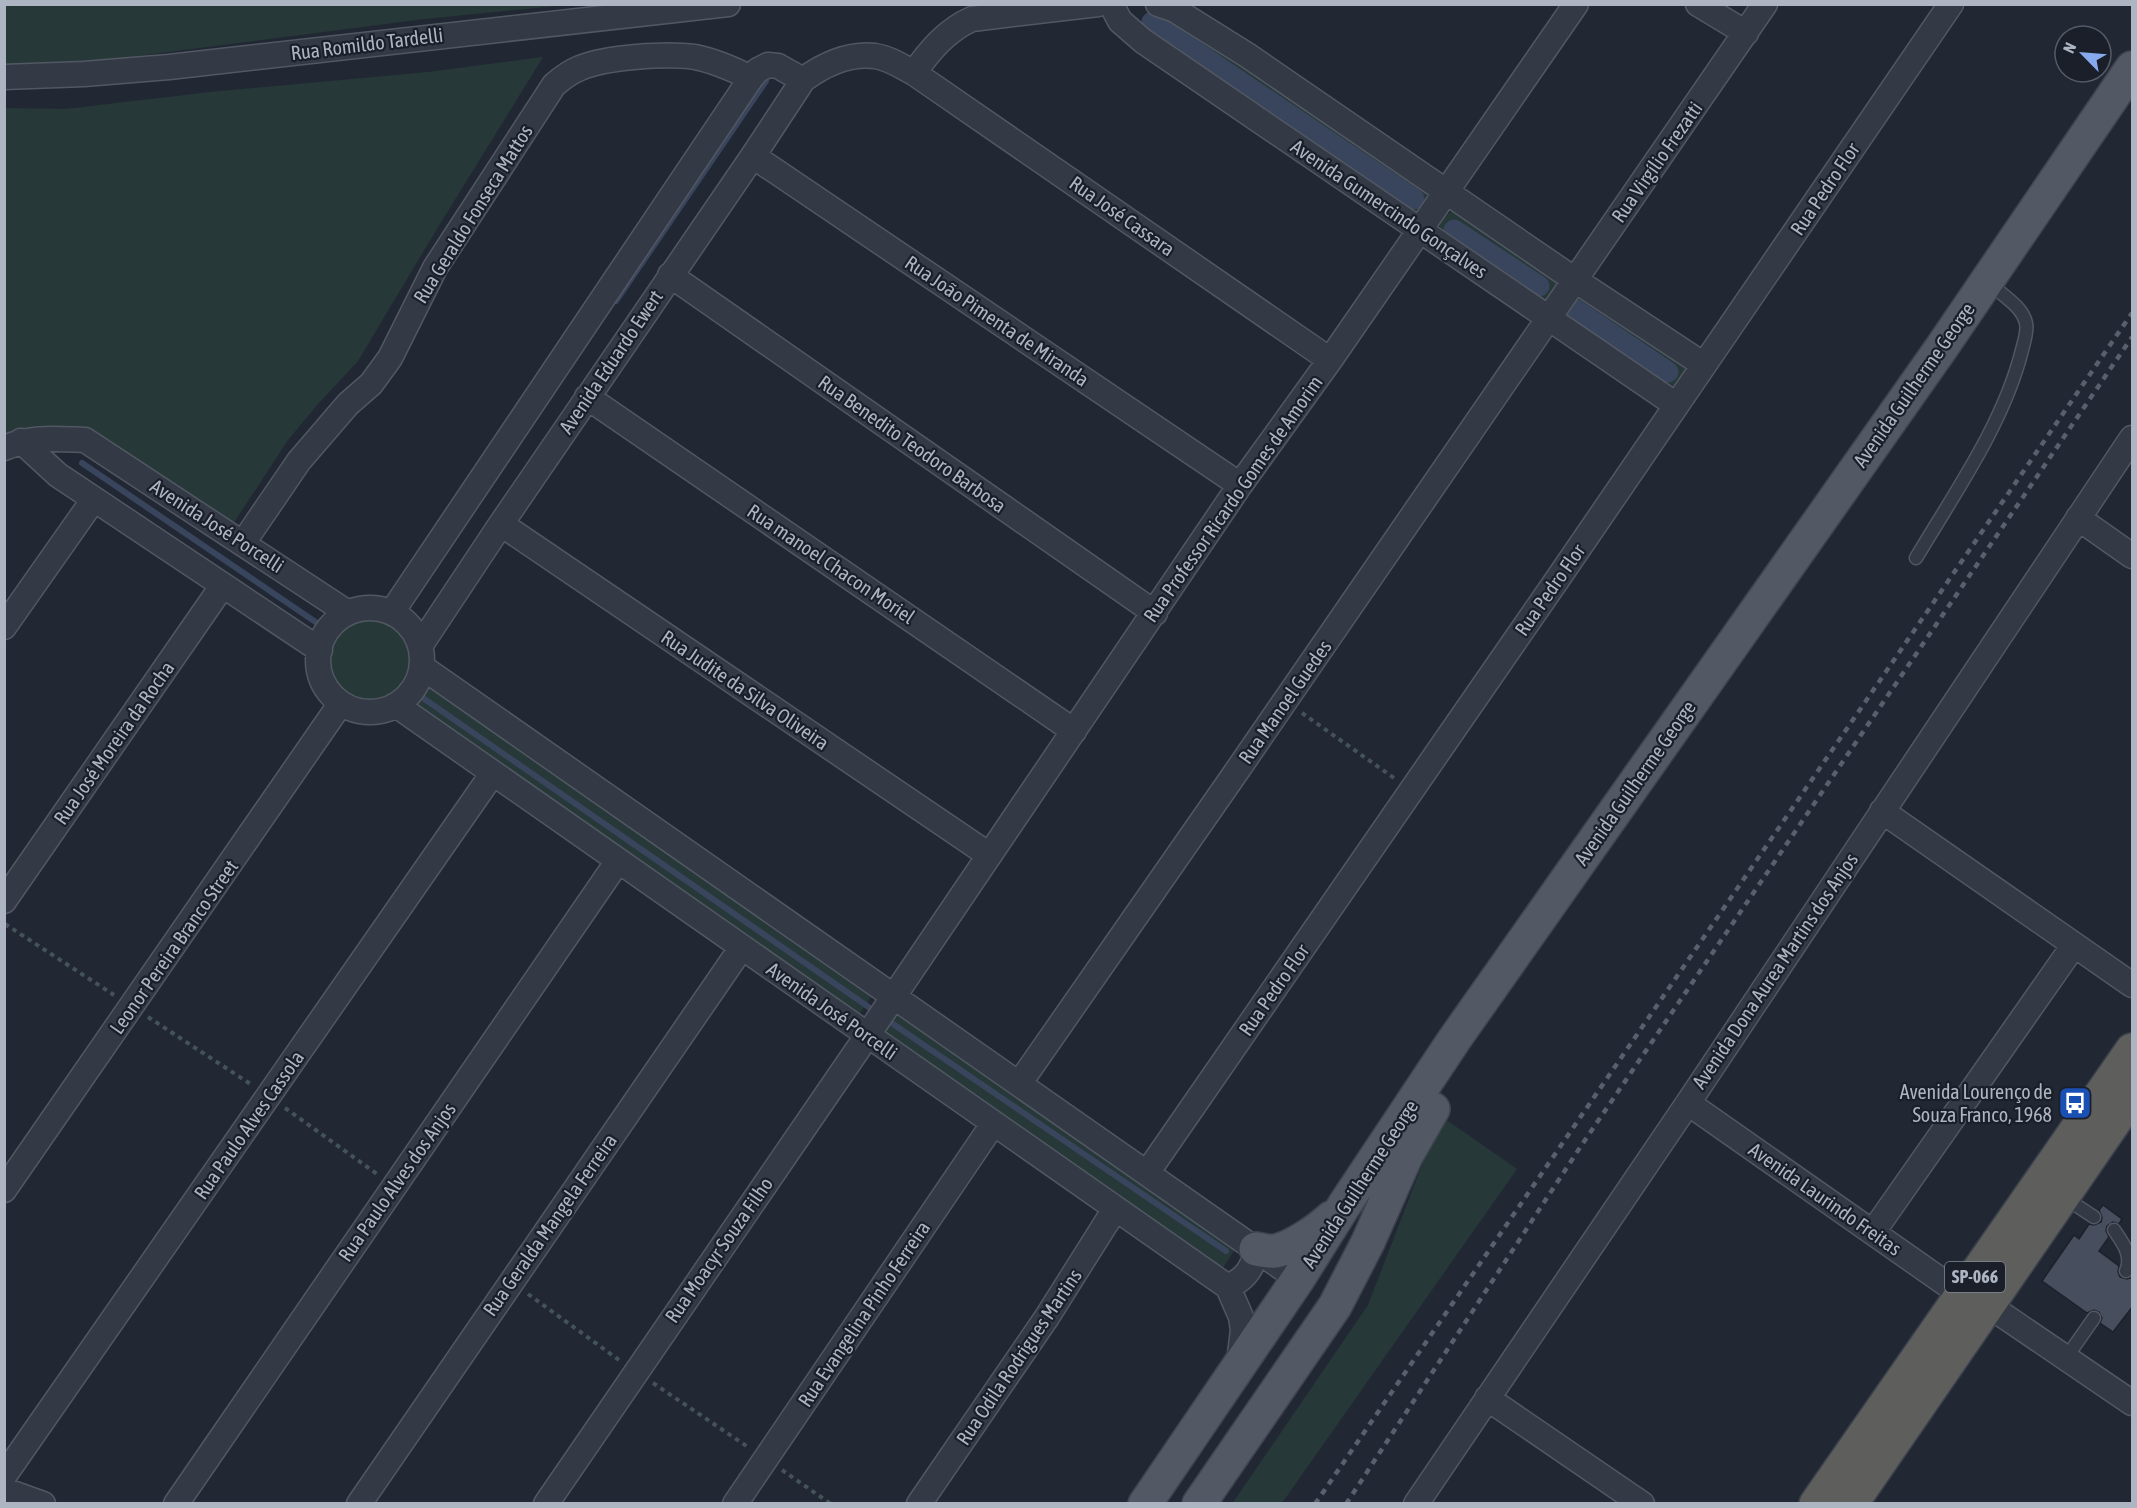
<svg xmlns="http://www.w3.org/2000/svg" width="2137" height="1508" viewBox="0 0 2137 1508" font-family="'Asap Condensed',sans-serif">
  <rect width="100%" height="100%" fill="#212834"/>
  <path fill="#273839" d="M4,5H567L424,19L75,64L5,66Z
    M1161,8L1430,195L1422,210L1414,215L1145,31C1141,17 1147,11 1161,8Z
    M543,57L432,237L358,361L318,404L288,440L233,524L88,432L27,429L5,438V108L66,109L210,92L428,72Z
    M1451,212L1461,213L1556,279L1558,288L1548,302L1540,303L1440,233C1439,222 1442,218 1451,212Z
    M1577,298L1586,299L1685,368L1686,375L1675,390L1565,319V311Z
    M325 659a45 45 0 1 1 90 0a45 45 0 1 1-90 0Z
    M426,683L873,994L858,1016L411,705Z
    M893,1010L1238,1245L1220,1272L877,1034Z
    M1445,1119L1517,1169L1282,1503L1232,1504L1368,1305L1429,1147Z"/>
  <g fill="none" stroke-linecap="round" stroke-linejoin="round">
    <path stroke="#38455c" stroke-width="6" d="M616,301L766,81
      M82,463L317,623
      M423,698L870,1008
      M893,1024L1226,1251"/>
    <path stroke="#38455c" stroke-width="21" d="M1152,22L1414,199
      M1454,230L1539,286
      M1576,310L1668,372"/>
  </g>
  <path fill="#474f5e" stroke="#1c212b" stroke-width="1.5" d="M2103,1205L2122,1219L2119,1224L2113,1222L2107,1226L2106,1231L2109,1237L2099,1251L2119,1266L2118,1272L2120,1277L2127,1279L2133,1277V1306L2113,1332L2100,1323L2102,1318L2099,1312L2094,1310L2087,1313L2042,1281L2074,1235L2079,1239L2089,1224L2094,1225L2101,1222L2102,1217L2099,1210Z"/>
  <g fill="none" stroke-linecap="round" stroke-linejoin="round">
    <defs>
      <path id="service" d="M1916,558C1954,494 2004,423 2022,350C2024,342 2028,331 2026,323C2023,309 2010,301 2000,292
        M2065,1198L2094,1217
        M2114,1230C2123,1243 2133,1256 2126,1271
        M2066,1358L2094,1318"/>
      <path id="minor" d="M1111,4L1120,21L1143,41L1676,405
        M1158,4L1175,10L1247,55L1575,280L1704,365
        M1698,4L1746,33
        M914,73C930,50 947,30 972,19L1098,4
        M4,77L84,74L169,67L728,4
        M753,156L1240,485
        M670,275L1155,613
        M587,397L1074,731
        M21,441L58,475L320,650
        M4,448C32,436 56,439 85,440L348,613
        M2078,518L2132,556
        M501,524L989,855
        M243,543L299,461L348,404L371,384L390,358L435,268L554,85C562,78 570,72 580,68C606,57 667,53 695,57C715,61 733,69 751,78
        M318 660a52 52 0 1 1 104 0a52 52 0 1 1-104 0Z
        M392,612L751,78L758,70L768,65L778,66L803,80C823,65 849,53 875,56C889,58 901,66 914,73L1330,360
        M4,627L94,499
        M420,646L501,524L753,156L803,80
        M422,667L1298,1279
        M396,705L1228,1287
        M1882,811L2132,985
        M4,901L223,585
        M1019,1084L1232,778L1765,4
        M1688,1103L1962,1295
        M1147,1173L1559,577L1951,4
        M4,1190L341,703
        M1873,1232L2074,945
        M1228,1287L1241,1317L1243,1330L1239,1362
        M1228,1287C1245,1279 1254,1268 1256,1249
        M1988,1305L2132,1403
        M1487,1398L1642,1504
        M4,1476L493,773
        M4,1490L43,1504
        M176,1504L618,861
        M359,1504L742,947
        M546,1504L867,1036L1240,485L1330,360L1576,4
        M735,1504L993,1124
        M919,1504L1047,1317L1115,1209
        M1416,1504L1688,1103L2132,438"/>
      <path id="primary" d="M1256,1249C1262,1250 1270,1252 1276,1251C1293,1247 1318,1230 1331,1218
        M1145,1504L1298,1279L1345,1204L1454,1040L1942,347L2132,68
        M1199,1504L1335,1306L1368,1242L1406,1156L1433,1109"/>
      <path id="trunk" d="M1816,1504L2132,1050
        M1851,1504L2132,1096"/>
    </defs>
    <use href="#service" stroke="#525863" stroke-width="15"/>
    <use href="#minor" stroke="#525863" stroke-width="27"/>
    <use href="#primary" stroke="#3e434e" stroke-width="36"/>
    <use href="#trunk" stroke="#3c424c" stroke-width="36"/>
    <path stroke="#445357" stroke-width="4" stroke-dasharray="4.5 4.5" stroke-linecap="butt" d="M1302,713L1394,778
      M5,924L114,995
      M148,1017L252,1085
      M285,1108L377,1174
      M528,1294L619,1360
      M653,1383L748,1447
      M782,1470L831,1504"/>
    <use href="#service" stroke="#343a45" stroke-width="12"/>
    <use href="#minor" stroke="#343a45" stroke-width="24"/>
    <use href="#primary" stroke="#525965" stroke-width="33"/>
    <use href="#trunk" stroke="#5e5e5c" stroke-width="33"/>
    <path stroke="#58606e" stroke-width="4.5" stroke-dasharray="6 6" stroke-linecap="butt" d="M1315,1504L2132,313
      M1346,1504L1581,1146L2132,337"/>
  </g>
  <defs>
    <symbol id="bus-square" viewBox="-11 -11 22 22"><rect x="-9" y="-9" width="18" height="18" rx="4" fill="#1a4fb4" stroke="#1a1f29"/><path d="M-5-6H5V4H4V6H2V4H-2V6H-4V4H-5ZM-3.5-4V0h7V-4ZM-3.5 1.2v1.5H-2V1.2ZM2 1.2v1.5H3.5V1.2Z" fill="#fff"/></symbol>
  </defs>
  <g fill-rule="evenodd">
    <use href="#bus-square" x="2056" y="1084" width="38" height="38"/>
  </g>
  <g text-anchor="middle" stroke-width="4.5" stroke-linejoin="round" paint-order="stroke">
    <rect fill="#1a1f29" stroke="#828894" stroke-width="1.5" x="1945" y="1262" width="60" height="30" rx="4.5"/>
    <g font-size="18" font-weight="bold" fill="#aeb5c2">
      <text x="1975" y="1283">SP-066</text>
    </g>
    <g font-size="20" fill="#aeb5c2" stroke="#1a1f29">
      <text transform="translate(367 44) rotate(-7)" y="7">Rua Romildo Tardelli</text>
      <text transform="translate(1657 162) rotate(-55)" y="7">Rua Virgílio Frezatti</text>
      <text transform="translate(1825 189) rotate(-56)" y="7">Rua Pedro Flor</text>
      <text transform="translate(1389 209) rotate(34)" y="7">Avenida Gumercindo Gonçalves</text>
      <text transform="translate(473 214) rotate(-58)" y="7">Rua Geraldo Fonseca Mattos</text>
      <text transform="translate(1122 216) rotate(35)" y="7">Rua José Cassara</text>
      <text transform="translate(997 321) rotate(34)" y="7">Rua João Pimenta de Miranda</text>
      <text transform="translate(611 362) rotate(-56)" y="7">Avenida Eduardo Ewert</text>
      <text transform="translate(1914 385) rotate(-55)" y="7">Avenida Guilherme George</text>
      <text transform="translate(912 444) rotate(35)" y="7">Rua Benedito Teodoro Barbosa</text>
      <text transform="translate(1233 499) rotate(-55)" y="7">Rua Professor Ricardo Gomes de Amorim</text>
      <text transform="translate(217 526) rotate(33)" y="7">Avenida José Porcelli</text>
      <text transform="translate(831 564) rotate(34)" y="7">Rua manoel Chacon Moriel</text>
      <text transform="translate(1550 590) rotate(-55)" y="7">Rua Pedro Flor</text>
      <text transform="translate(745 690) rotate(34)" y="7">Rua Judite da Silva Oliveira</text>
      <text transform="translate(1285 702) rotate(-55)" y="7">Rua Manoel Guedes</text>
      <text transform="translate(114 743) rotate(-55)" y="7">Rua José Moreira da Rocha</text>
      <text transform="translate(1635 783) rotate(-55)" y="7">Avenida Guilherme George</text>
      <text transform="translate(174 947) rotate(-55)" y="7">Leonor Pereira Branco Street</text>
      <text transform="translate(1775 971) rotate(-56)" y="7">Avenida Dona Aurea Martins dos Anjos</text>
      <text transform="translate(1274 990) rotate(-55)" y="7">Rua Pedro Flor</text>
      <text transform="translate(832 1011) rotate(35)" y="7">Avenida José Porcelli</text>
      <text transform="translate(249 1125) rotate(-55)" y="7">Rua Paulo Alves Cassola</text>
      <text transform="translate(397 1182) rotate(-55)" y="7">Rua Paulo Alves dos Anjos</text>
      <text transform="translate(1360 1184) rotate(-57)" y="7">Avenida Guilherme George</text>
      <text transform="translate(1825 1199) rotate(35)" y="7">Avenida Laurindo Freitas</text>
      <text transform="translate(550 1225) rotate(-55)" y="7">Rua Geralda Mangela Ferreira</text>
      <text transform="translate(719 1250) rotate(-55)" y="7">Rua Moacyr Souza Filho</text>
      <text transform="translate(864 1314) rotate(-56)" y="7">Rua Evangelina Pinho Ferreira</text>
      <text transform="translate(1019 1357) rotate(-56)" y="7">Rua Odila Rodrigues Martins</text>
    </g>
    <g font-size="20" fill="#aeb5c2" stroke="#1a1f29" text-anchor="end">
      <text x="2052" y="1099">Avenida Lourenço de<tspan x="2052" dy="23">Souza Franco, 1968</tspan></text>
    </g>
  </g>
  <rect width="2137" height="1508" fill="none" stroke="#aeb5c2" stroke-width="12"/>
  <g transform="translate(2083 54) rotate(295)"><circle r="28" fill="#1a1f29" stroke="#555b66" stroke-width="1.5"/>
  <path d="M0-4.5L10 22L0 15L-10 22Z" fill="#87a9ed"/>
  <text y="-9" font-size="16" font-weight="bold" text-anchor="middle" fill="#aeb5c2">N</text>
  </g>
</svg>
